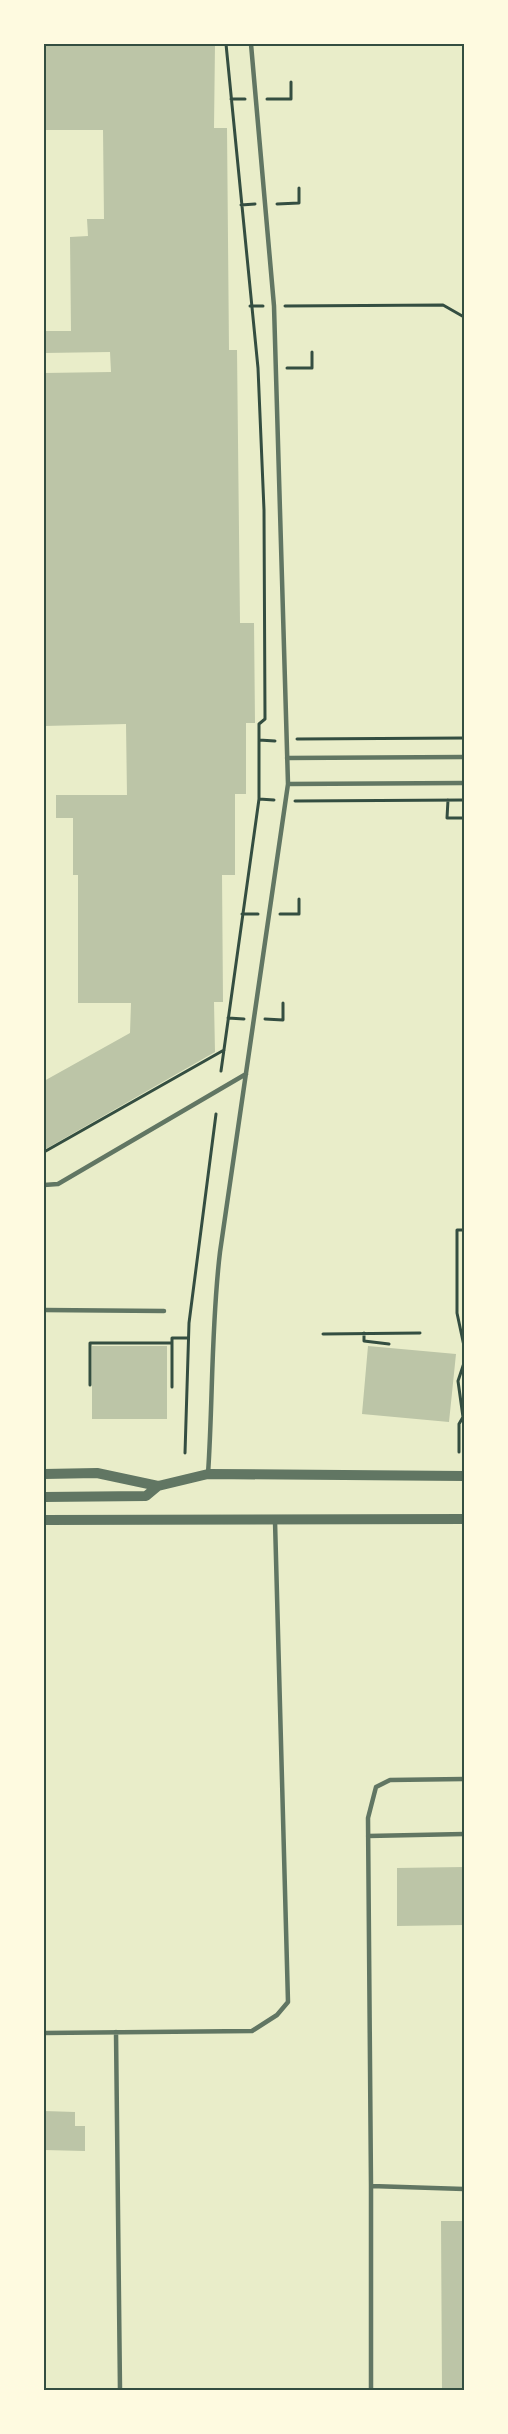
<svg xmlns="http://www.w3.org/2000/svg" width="508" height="2434" viewBox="0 0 508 2434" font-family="Rubik,sans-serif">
  <rect width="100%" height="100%" fill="#e9edc9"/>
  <path fill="#bcc5a7" d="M44,44H215L214,128H227L229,350H237L240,623H254L255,723H246V794H235V875H222L223,1002H214L215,1052L44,1150V1081L130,1033L131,1003H78V875H73V818H56V795H127L126,724L44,726V373L111,372L110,352L44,353V331H71L70,237L88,236L87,219H104L103,130H44Z
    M92,1346H167V1419H92Z
    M368,1346L456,1354L449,1422L362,1414Z
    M464,1867V1925L397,1926V1868Z
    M44,2111L75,2112V2126H85V2151L44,2150Z
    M441,2221H464V2390H442Z"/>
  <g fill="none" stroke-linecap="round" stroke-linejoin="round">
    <path stroke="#344e41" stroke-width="3" d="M231,99H245
      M267,99H291V82
      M277,204L299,203V188
      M241,205L255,204
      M250,306H263
      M285,306L443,305L464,317
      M287,368H312V352
      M297,739L464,738
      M259,740L275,741
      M259,799L274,800
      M448,800L447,818H464
      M295,801L464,800
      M242,914H258
      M280,914H299V899
      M228,1018L244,1019
      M265,1019L283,1020V1003
      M221,1071L259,799V724L265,719L264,510L258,368L226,44
      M44,1152L224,1050
      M464,1230H457V1313L464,1346
      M364,1333V1341L389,1344
      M323,1334L420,1333
      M90,1385V1343H172
      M172,1387V1338H188
      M459,1452V1424L463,1417L458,1381L464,1363
      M185,1453L189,1323L216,1114"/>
    <path stroke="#617663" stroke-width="4.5" d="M287,758L464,757
      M288,784L464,783
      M44,1185L58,1184L246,1074
      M44,1310L164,1311
      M208,1474C213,1400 211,1326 220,1252L288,784L274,306L251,44
      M464,1779L390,1780L376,1787L368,1818L371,2186L464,2189
      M368,1836L464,1834
      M116,2032L120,2390
      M44,2033L252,2031L277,2015L288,2002L275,1521
      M371,2186V2390"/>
    <path stroke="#617663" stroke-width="10" d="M44,1474L97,1473L158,1486L208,1474L464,1476
      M44,1497L146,1496L158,1486
      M44,1520L464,1519"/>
  </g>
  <rect width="508" height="2434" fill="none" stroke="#fefae0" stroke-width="90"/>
  <rect x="45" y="45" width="418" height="2344" fill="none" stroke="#344e41" stroke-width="2"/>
</svg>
